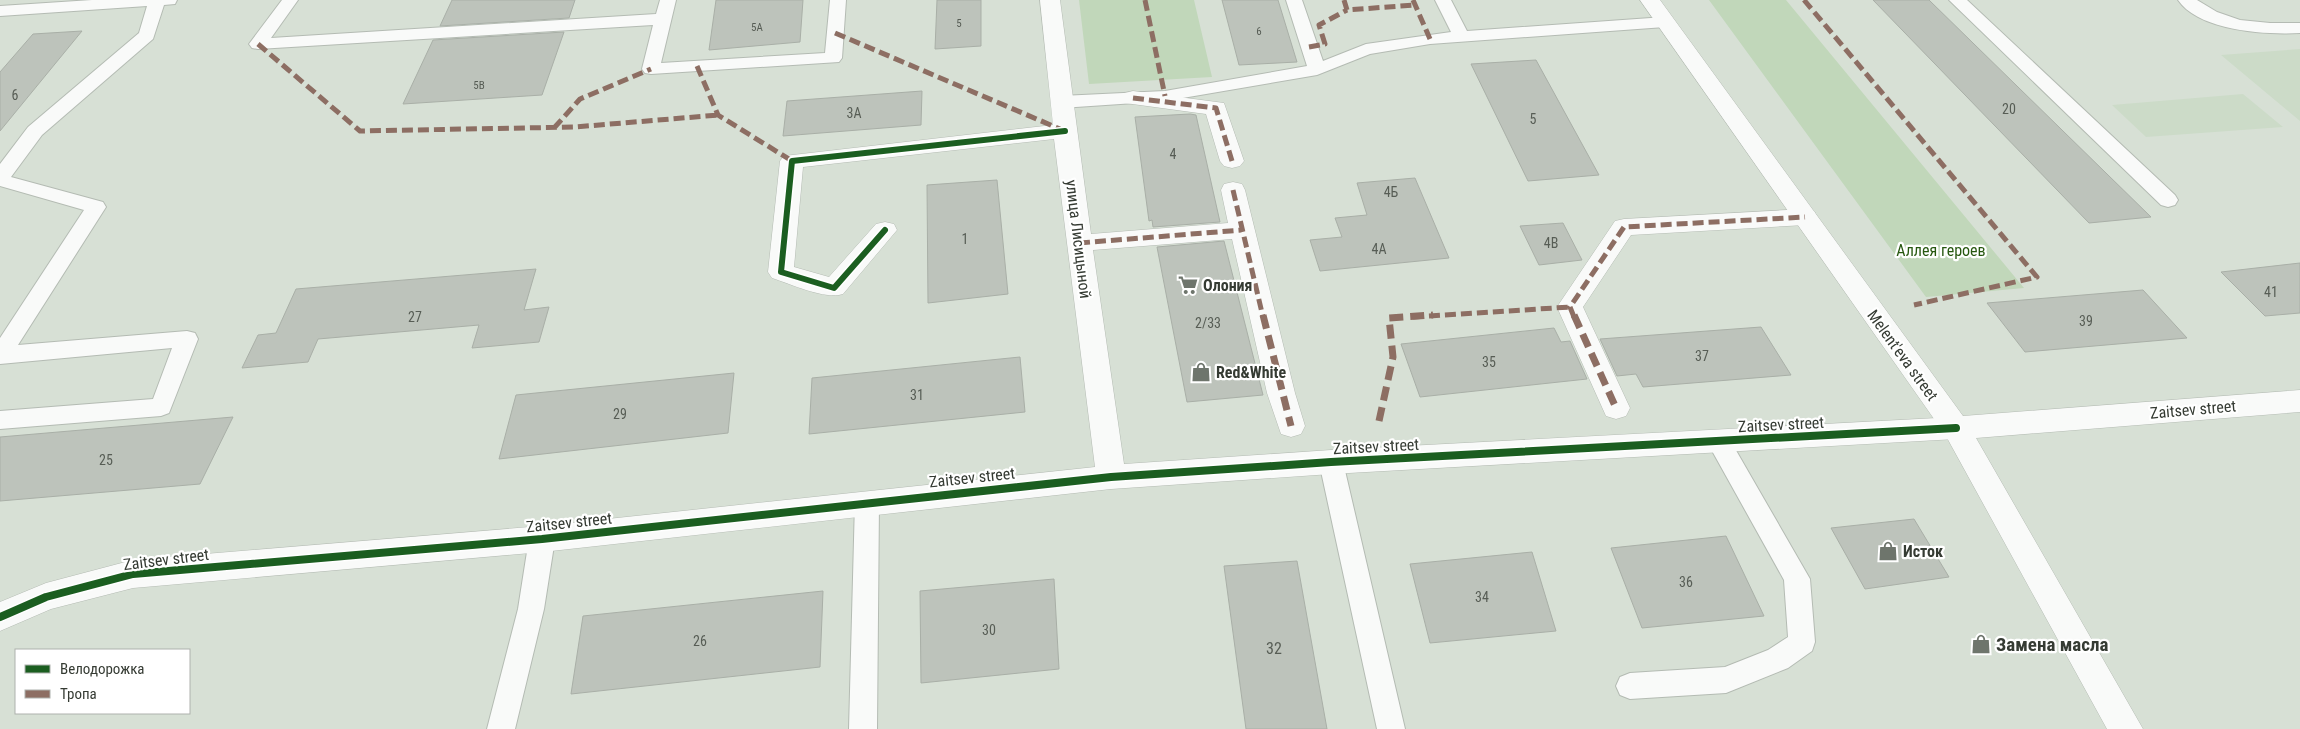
<svg xmlns="http://www.w3.org/2000/svg" width="2300" height="729" viewBox="0 0 2300 729" font-family="'Roboto Condensed',sans-serif">
  <rect width="100%" height="100%" fill="#d7e0d5"/>
  <path fill="#ccdbc8" d="M2300,49V121L2221,55Z
    M2243,94L2283,127L2146,137L2112,105Z"/>
  <path fill="#c1d7ba" d="M1079,0H1194L1212,77L1089,84Z
    M1709,0H1786L2024,288L1926,297Z"/>
  <path fill="#bdc3bb" stroke="#a9afa7" d="M452,0H575L569,18L440,26Z
    M716,0H803L800,42L709,50Z
    M937,0H981V46L935,49Z
    M1222,0H1278L1297,62L1239,65Z
    M1873,0H1929L2151,217L2089,223Z
    M82,31L0,131V72L33,34Z
    M564,32L542,95L403,104L433,40Z
    M1536,60L1599,175L1528,181L1471,64Z
    M922,91L921,125L783,136L787,101Z
    M1190,114L1196,115L1220,222L1153,227L1152,220L1149,221L1135,117Z
    M1415,178L1449,258L1320,271L1310,240L1342,237L1335,218L1367,215L1357,183Z
    M997,180L1008,294L928,303L927,185Z
    M1563,223L1582,260L1539,265L1520,226Z
    M1224,241L1263,395L1187,402L1157,247Z
    M2300,263V313L2265,316L2221,272Z
    M536,269L524,310L549,307L539,342L472,348L479,325L318,339L308,362L242,368L258,335L276,333L296,289Z
    M2143,290L2187,338L2025,352L1987,303Z
    M1761,327L1791,375L1643,387L1636,374L1617,376L1600,339Z
    M1554,328L1561,342L1570,341L1587,379L1420,397L1401,344Z
    M1020,357L1025,412L809,434L812,378Z
    M734,373L728,433L499,459L516,395Z
    M233,417L200,484L0,501V437Z
    M1914,519L1949,577L1865,589L1831,528Z
    M1726,536L1764,616L1642,628L1611,548Z
    M1532,552L1556,631L1430,643L1410,564Z
    M1297,561L1327,729H1246L1224,566Z
    M1054,579L1059,669L921,683L920,591Z
    M823,591L820,667L571,694L583,616Z"/>
  <g fill="none" stroke-linecap="round" stroke-linejoin="round">
    <defs>
      <path id="service" d="M92,0H177L175,4L164,5L153,39L42,135L11,177L103,202L106,207L18,345L187,331L195,333L198,339L169,413L161,416L0,429V411L153,399L172,348L0,364V338L84,210L0,186V164L28,127L139,33L147,6L0,16V6Z
        M282,0H298L271,38L656,14L660,0H676L661,63L825,53L830,0H846L842,58L839,62L651,74L645,73L642,69L653,25L258,49L252,48L249,44Z
        M1286,0H1302L1323,61L1366,44L1451,32L1435,0H1451L1467,31L1665,17L1671,18L1673,22L1671,26L1665,27L1430,44L1370,54L1317,75L1165,101L1061,108L1055,106L1052,102L1055,98L1061,96L1165,91L1307,66Z
        M1949,0H1967L2175,195L2178,200L2175,205L2168,207L2161,205Z
        M2178,0H2197L2217,12L2240,20L2270,23H2300V33C2266,35 2199,31 2178,0Z
        M1718,431L1726,433L1810,579L1815,642L1812,651L1788,668L1726,693L1630,699L1620,695L1616,686L1620,677L1630,673L1725,667L1768,650L1788,637L1784,580L1706,440L1710,433Z
        M1331,452L1340,455L1343,462L1405,729H1377L1319,462L1322,455Z
        M867,492L876,495L879,502L877,729H849L855,502L858,495Z
        M542,528L551,532L555,539L544,609L515,729H487L518,609L529,539L533,532Z"/>
      <path id="minor" d="M1040,0H1060L1091,234L1228,223L1221,190L1224,184L1233,182L1242,184L1245,190L1295,393L1305,426L1301,434L1291,437L1281,434L1267,393L1232,239L1093,250L1124,464L1331,450L1956,417L1966,420L1970,428L1966,436L1956,439L1331,474L1111,489L542,552L133,588L51,609L0,631V602L46,583L133,560L542,526L1095,467L1054,139L803,167L794,267L829,277L876,224L885,222L894,224L897,230L843,294C825,300 791,284 772,278L768,272L780,161L784,156L1053,125Z
        M1133,91L1224,103L1244,161L1240,166L1232,168L1224,166L1220,161L1206,114L1125,103L1122,98L1125,93Z
        M1805,209L1814,211L1817,217L1814,223L1805,225L1631,235L1583,307L1630,408L1626,416L1616,419L1606,416L1557,307L1615,221L1624,219Z"/>
      <path id="secondary" d="M1640,0H1660L1963,416L2300,390V412L1976,438L2143,729H2107L1946,436Z"/>
    </defs>
    <use href="#service" stroke="#b4bbb3" stroke-width="2"/>
    <use href="#minor" stroke="#b4bbb3" stroke-width="1"/>
    <use href="#secondary" stroke="#b4bbb3" stroke-width="1"/>
    <use href="#service" fill="#f9faf9" fill-rule="evenodd"/>
    <use href="#minor" fill="#f9faf9" fill-rule="evenodd"/>
    <use href="#secondary" fill="#f9faf9" fill-rule="evenodd"/>
    <path stroke="#8d6e63" stroke-width="5" stroke-dasharray="11 5" stroke-linecap="butt" d="M1145,0L1165,96
      M1344,0L1347,10L1415,5
      M1413,0L1430,39
      M1804,0L2037,277L1914,305
      M835,33L1060,129
      M258,44L360,131L575,127L718,115
      M1309,47L1325,44L1319,25L1347,10
      M697,66L718,115L792,161
      M1133,98L1216,108L1232,161
      M554,128L580,99L651,69
      M1233,190L1263,317
      M1079,243L1242,230
      M1413,317L1570,307
      M1574,317L1570,307L1624,227L1805,217"/>
    <path stroke="#8d6e63" stroke-width="7" stroke-dasharray="14 7" stroke-linecap="butt" d="M1263,315L1291,426
      M1574,315L1616,408
      M1379,421L1393,357L1389,318L1433,315"/>
    <defs>
      <path id="cycleway-far1" d="M885,230L834,288L781,272L792,161L1065,131"/>
      <path id="cycleway" d="M0,617L46,597L133,574L542,539L1111,477L1331,462L1956,428"/>
    </defs>
    <use href="#cycleway-far1" stroke="#fff" stroke-width="9"/>
    <use href="#cycleway" stroke="#fff" stroke-width="11"/>
    <use href="#cycleway-far1" stroke="#1b5e20" stroke-width="6"/>
    <use href="#cycleway" stroke="#1b5e20" stroke-width="8"/>
  </g>
  <defs>
    <symbol id="supermarket-bare" viewBox="-9 -9 18 18"><path d="M-6-5.5h2.5l.6 2H6L4.5 2H-2.5L-4.4-4H-6ZM-1.5 3.2a1.3 1.3 0 1 0 .1 0ZM3 3.2a1.3 1.3 0 1 0 .1 0Z" fill="#6e756c" stroke="#fff" stroke-width="2.5" paint-order="stroke"/></symbol>
    <symbol id="shop-bare" viewBox="-9 -9 18 18"><path d="M-5-2.5h2.3a2.7 3.5 0 0 1 5.4 0H5L5.5 6h-11ZM-1.5-2.5h3a1.5 2.3 0 0 0-3 0Z" fill="#6e756c" stroke="#fff" stroke-width="2.5" paint-order="stroke"/></symbol>
  </defs>
  <g fill-rule="evenodd">
    <use href="#supermarket-bare" x="1174" y="271" width="28" height="28"/>
    <use href="#shop-bare" x="1187" y="358" width="28" height="28"/>
    <use href="#shop-bare" x="1874" y="537" width="28" height="28"/>
    <use href="#shop-bare" x="1967" y="630" width="28" height="28"/>
  </g>
  <g text-anchor="middle" stroke-width="4.5" stroke-linejoin="round" paint-order="stroke">
    <g font-size="11" fill="#575d55">
      <text x="959" y="27">5</text>
      <text x="757" y="31">5А</text>
      <text x="1259" y="35">6</text>
      <text x="479" y="89">5В</text>
    </g>
    <g font-size="14" fill="#575d55">
      <text x="15" y="100">6</text>
      <text x="2009" y="114">20</text>
      <text x="854" y="118">3А</text>
      <text x="1533" y="124">5</text>
      <text x="1173" y="159">4</text>
      <text x="1391" y="197">4Б</text>
      <text x="965" y="244">1</text>
      <text x="1551" y="248">4В</text>
      <text x="1379" y="254">4А</text>
      <text x="2271" y="297">41</text>
      <text x="415" y="322">27</text>
      <text x="2086" y="326">39</text>
      <text x="1208" y="328">2/33</text>
      <text x="1702" y="361">37</text>
      <text x="1489" y="367">35</text>
      <text x="917" y="400">31</text>
      <text x="620" y="419">29</text>
      <text x="106" y="465">25</text>
      <text x="1686" y="587">36</text>
      <text x="1482" y="602">34</text>
      <text x="989" y="635">30</text>
      <text x="700" y="646">26</text>
    </g>
    <g font-size="16" fill="#353b33" stroke="#fff">
      <text transform="translate(1079 239) rotate(83)" y="6">улица Лисицыной</text>
      <text transform="translate(1903 355) rotate(54)" y="6">Melent'eva street</text>
      <text transform="translate(2193 409) rotate(-5)" y="6">Zaitsev street</text>
      <text transform="translate(1781 424) rotate(-3)" y="6">Zaitsev street</text>
      <text transform="translate(1376 446) rotate(-3)" y="6">Zaitsev street</text>
      <text transform="translate(972 477) rotate(-6)" y="6">Zaitsev street</text>
      <text transform="translate(569 522) rotate(-6)" y="6">Zaitsev street</text>
      <text transform="translate(166 559) rotate(-7)" y="6">Zaitsev street</text>
    </g>
    <g font-size="16" fill="#26570f" stroke="#fff">
      <text x="1941" y="256">Аллея героев</text>
    </g>
    <g font-size="16" font-weight="bold" fill="#353b33" stroke="#fff" text-anchor="start">
      <text x="1203" y="291">Олония</text>
      <text x="1216" y="378">Red&amp;White</text>
      <text x="1903" y="557">Исток</text>
    </g>
    <g font-size="16" fill="#575d55">
      <text x="1274" y="654">32</text>
    </g>
    <g font-size="19" font-weight="bold" fill="#353b33" stroke="#fff" text-anchor="start">
      <text x="1996" y="651">Замена масла</text>
    </g>
  </g>
  <rect x="15" y="649" width="175" height="65" fill="#ffffff" stroke="#aeb1ad"/>
  <rect x="25" y="665" width="25" height="8" fill="#1b5e20" stroke="#aeb1ad"/>
  <text x="60" y="674" font-size="15" fill="#353b33">Велодорожка</text>
  <rect x="25" y="690" width="25" height="8" fill="#8d6e63" stroke="#aeb1ad"/>
  <text x="60" y="699" font-size="15" fill="#353b33">Тропа</text>
</svg>
